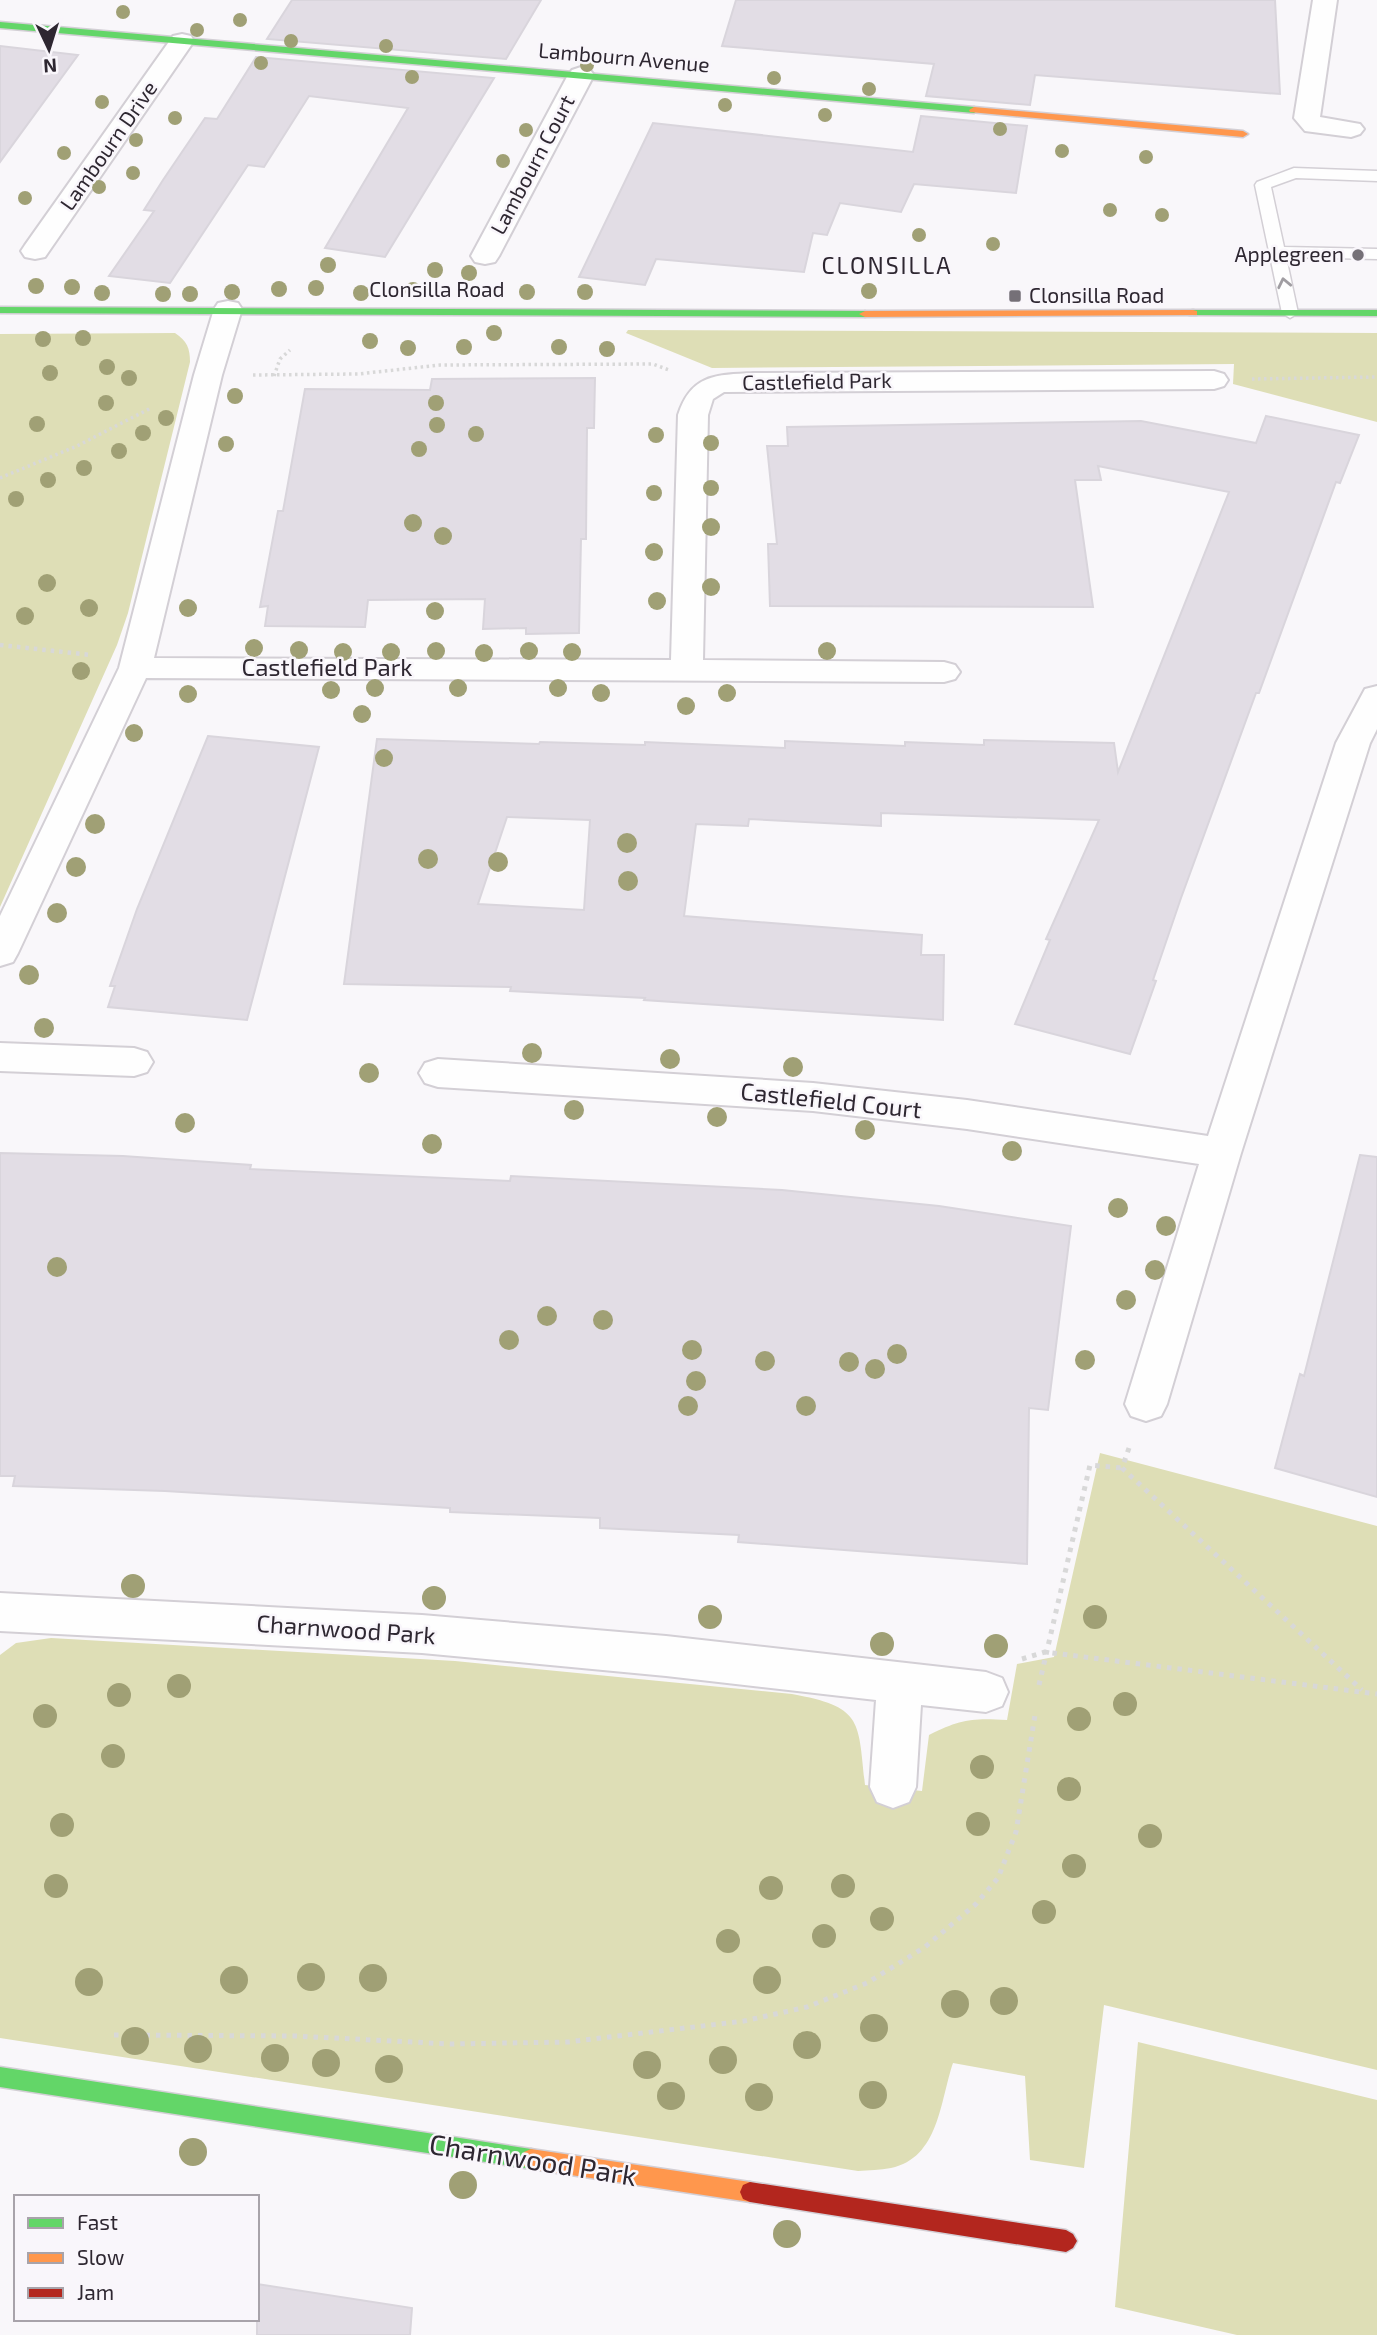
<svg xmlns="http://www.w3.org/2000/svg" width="1377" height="2335" viewBox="0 0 1377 2335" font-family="'Exo 2',sans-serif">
  <rect width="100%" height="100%" fill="#f9f7fa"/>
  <path fill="#dedeb6" d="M628,330L1377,333V422L1233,384L1234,364L712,368L626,333Z
    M175,333C187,341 190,348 190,362L128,613L117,645L0,907V334Z
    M1100,1453L1377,1526V2070L1104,2005L1084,2168L1030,2160L1025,2076L953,2063C940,2101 939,2158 891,2168C880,2170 869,2170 858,2171L0,2038V1655L16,1643L51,1638L455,1661L792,1694C863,1707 858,1720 865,1785L922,1791L929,1735C961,1719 972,1718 1007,1720L1017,1664L1054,1657Z
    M1138,2042L1377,2100V2335H1237L1115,2307Z"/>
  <path fill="#e2dde5" stroke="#d9d5dc" stroke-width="2" fill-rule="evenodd" d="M292,0H541L506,59L267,39Z
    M736,0H1275L1280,94L1035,75L1030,105L926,96L934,64L722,46Z
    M0,46L78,55L0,162Z
    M256,57L494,78L385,257L325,248L408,108L309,96L264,167L248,165L170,283L109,276L154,211L144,210L163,180L205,118L217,119Z
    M921,116L1027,126L1016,193L914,184L901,212L840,203L827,235L813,233L804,272L656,259L645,285L579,277L653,123L913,152Z
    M595,378L594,428H587L586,539H581L579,633L526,634V628L483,629L485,599L368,600L365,627L265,626L268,606L260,607L278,511H283L305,389L430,390L432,379Z
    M1266,416L1359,435L1340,483L1336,482L1259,693H1256L1181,898L1153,980L1156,981L1130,1054L1015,1024L1050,940L1046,939L1099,820L881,813V826L749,819L748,826L696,824L684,916L922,935L921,955H944L943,1020L644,1000L645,998L510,991L511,987L344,984L377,739L539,744L540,742L645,745V742L785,748V741L905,746V742L984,745V740L1114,743L1118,772L1229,492L1098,466L1101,480H1075L1093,607L770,606L768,544H777L767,446H788L787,427L1141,421L1256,443ZM507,817L590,820L584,910L478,904Z
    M208,736L319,747L247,1020L108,1007L115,986H110L137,909Z
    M0,1153L123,1156L251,1165L250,1169L510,1181L511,1176L782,1190L939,1206L1071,1226L1048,1410L1029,1408L1027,1564L738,1542L739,1535L600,1528V1518L450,1512V1508L165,1491L13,1486L15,1476H0Z
    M1360,1155L1377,1157V1497L1275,1468L1300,1374L1304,1376Z
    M257,2284L412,2308L410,2335H257Z"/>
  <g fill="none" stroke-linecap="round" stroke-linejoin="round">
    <defs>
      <path id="lane" d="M1294,168L1377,171V181L1296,178L1271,187L1284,247L1377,249V259L1286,257L1298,313L1290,318L1282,313L1255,185L1257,182Z"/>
      <path id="street" d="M1313,0H1337L1320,117L1360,124L1364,129L1360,134L1351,137L1305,131L1294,118Z
        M182,34L191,36L194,41L45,257L35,259L25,257L21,251L25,245L173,36Z
        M581,67L590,70L594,75L499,256L495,262L485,264L475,262L471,256L568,75L572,70Z
        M228,301L238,303L242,309L222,375L154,658L671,660L678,415C691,374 716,375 753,373L1214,371L1224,374L1228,380L1224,386L1214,389L724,392L713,399L708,415L703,660L944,662L955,665L960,672L955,679L944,682L146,678L18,953L13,962L0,966V916L119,668L194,375L214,309L218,303Z
        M1377,686V729L1370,743L1241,1153L1167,1404L1161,1416L1146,1421L1131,1416L1125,1404L1199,1164L967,1129L813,1111L438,1087L425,1083L419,1073L425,1063L438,1059L813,1083L967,1100L1208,1136L1336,743L1365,689Z
        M0,1043L134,1048L147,1052L153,1062L147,1072L134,1076L0,1071Z
        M0,1593L422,1615L666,1636L986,1672L1002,1678L1008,1692L1002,1706L986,1712L921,1705L916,1787L909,1802L893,1808L877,1802L870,1787L876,1700L666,1676L422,1653L0,1631Z"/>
      <path id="fast" d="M0,22L974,107L979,110L974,113L0,28Z
        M0,307L865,311L871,314L865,317L0,313Z
        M1193,310H1377V316L1189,315V311Z
        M0,2067L531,2149L538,2152L541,2159L538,2166L531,2169L0,2087Z"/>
      <path id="slow" d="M974,107L1243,131L1248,134L1243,137L970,112L969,110Z
        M1193,310L1197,311V315L865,317L859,314L865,311Z
        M531,2149L750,2182L757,2185L760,2192L757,2199L750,2202L531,2169L524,2166L521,2159L524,2152Z"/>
      <path id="jam" d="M750,2182L1066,2230L1073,2234L1077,2241L1073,2248L1066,2252L750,2202L743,2199L740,2192L743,2185Z"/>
    </defs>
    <use href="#lane" stroke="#d3cfd5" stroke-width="3"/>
    <use href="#street" stroke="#d3cfd5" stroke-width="4"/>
    <use href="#fast" stroke="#d3cfd5" stroke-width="3"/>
    <use href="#slow" stroke="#d3cfd5" stroke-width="3"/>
    <use href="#jam" stroke="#d3cfd5" stroke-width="3"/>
    <path stroke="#d8d8d8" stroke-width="3.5" stroke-dasharray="2.5 3.5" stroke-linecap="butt" d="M253,375L358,374L440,365L653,364L669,370
      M274,376L280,359L290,350
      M1252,379L1377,377
      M0,478L77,446L151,408"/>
    <path stroke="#d8d8d8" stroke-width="4.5" stroke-dasharray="3.5 5" stroke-linecap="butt" d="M0,645L91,655"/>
    <path stroke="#d8d8d8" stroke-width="5" stroke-dasharray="4.5 6" stroke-linecap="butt" d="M1129,1448L1122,1468L1362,1690
      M1022,1659L1045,1652L1377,1694
      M1039,1685L1090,1465L1122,1468
      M114,2035L295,2036L450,2044L568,2042L744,2021L807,2007L867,1983L925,1947L976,1904L998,1878L1016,1832L1035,1715"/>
    <use href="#lane" fill="#fefefe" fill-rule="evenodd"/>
    <use href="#street" fill="#fefefe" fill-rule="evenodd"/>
    <use href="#fast" fill="#63d668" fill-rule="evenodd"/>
    <use href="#slow" fill="#ff974d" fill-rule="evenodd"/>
    <use href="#jam" fill="#b3261e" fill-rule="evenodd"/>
  </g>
  <g fill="#a0a075">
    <circle cx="123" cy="12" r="7"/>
    <circle cx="240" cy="20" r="7"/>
    <circle cx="197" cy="30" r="7"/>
    <circle cx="291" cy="41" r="7"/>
    <circle cx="386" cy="46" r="7"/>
    <circle cx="261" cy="63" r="7"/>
    <circle cx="587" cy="65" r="7"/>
    <circle cx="412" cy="77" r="7"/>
    <circle cx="774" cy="78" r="7"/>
    <circle cx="869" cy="89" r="7"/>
    <circle cx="102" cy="102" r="7"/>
    <circle cx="725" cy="105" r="7"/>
    <circle cx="825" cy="115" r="7"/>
    <circle cx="175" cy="118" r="7"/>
    <circle cx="1000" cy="129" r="7"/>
    <circle cx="526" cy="130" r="7"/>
    <circle cx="136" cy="140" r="7"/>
    <circle cx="1062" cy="151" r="7"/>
    <circle cx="64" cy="153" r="7"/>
    <circle cx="1146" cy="157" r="7"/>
    <circle cx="503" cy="161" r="7"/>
    <circle cx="133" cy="173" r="7"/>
    <circle cx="99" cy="187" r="7"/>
    <circle cx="25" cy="198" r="7"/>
    <circle cx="1110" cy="210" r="7"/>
    <circle cx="1162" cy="215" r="7"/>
    <circle cx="919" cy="235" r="7"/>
    <circle cx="993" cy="244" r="7"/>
    <circle cx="328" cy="265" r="8"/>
    <circle cx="435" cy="270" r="8"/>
    <circle cx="469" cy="273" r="8"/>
    <circle cx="36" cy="286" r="8"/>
    <circle cx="72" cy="287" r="8"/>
    <circle cx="316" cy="288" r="8"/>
    <circle cx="279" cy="289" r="8"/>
    <circle cx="413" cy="290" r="8"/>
    <circle cx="869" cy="291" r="8"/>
    <circle cx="232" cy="292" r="8"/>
    <circle cx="527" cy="292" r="8"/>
    <circle cx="585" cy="292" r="8"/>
    <circle cx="102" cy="293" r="8"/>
    <circle cx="361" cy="293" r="8"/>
    <circle cx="163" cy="294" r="8"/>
    <circle cx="190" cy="294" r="8"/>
    <circle cx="494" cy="333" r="8"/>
    <circle cx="83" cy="338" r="8"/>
    <circle cx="43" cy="339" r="8"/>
    <circle cx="370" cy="341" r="8"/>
    <circle cx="464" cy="347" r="8"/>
    <circle cx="559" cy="347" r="8"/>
    <circle cx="408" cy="348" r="8"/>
    <circle cx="607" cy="349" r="8"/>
    <circle cx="107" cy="367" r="8"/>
    <circle cx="50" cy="373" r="8"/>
    <circle cx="129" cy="378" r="8"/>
    <circle cx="235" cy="396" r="8"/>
    <circle cx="106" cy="403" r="8"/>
    <circle cx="436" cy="403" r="8"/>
    <circle cx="166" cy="418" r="8"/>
    <circle cx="37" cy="424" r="8"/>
    <circle cx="437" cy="425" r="8"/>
    <circle cx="143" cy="433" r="8"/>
    <circle cx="476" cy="434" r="8"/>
    <circle cx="656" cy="435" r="8"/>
    <circle cx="711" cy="443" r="8"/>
    <circle cx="226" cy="444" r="8"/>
    <circle cx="419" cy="449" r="8"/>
    <circle cx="119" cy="451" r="8"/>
    <circle cx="84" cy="468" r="8"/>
    <circle cx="48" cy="480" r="8"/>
    <circle cx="711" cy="488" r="8"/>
    <circle cx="654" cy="493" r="8"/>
    <circle cx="16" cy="499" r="8"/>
    <circle cx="413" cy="523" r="9"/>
    <circle cx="711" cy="527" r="9"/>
    <circle cx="443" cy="536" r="9"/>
    <circle cx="654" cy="552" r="9"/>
    <circle cx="47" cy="583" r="9"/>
    <circle cx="711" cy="587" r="9"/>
    <circle cx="657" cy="601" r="9"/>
    <circle cx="89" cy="608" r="9"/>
    <circle cx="188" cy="608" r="9"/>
    <circle cx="435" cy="611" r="9"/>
    <circle cx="25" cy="616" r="9"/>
    <circle cx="254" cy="648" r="9"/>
    <circle cx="299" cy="650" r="9"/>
    <circle cx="436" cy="651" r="9"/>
    <circle cx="529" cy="651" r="9"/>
    <circle cx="827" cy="651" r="9"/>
    <circle cx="343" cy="652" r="9"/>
    <circle cx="391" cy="652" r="9"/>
    <circle cx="572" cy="652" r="9"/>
    <circle cx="484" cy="653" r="9"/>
    <circle cx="81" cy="671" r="9"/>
    <circle cx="375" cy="688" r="9"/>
    <circle cx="458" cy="688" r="9"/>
    <circle cx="558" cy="688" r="9"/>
    <circle cx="331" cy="690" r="9"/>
    <circle cx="601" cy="693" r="9"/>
    <circle cx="727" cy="693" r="9"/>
    <circle cx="188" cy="694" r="9"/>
    <circle cx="686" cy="706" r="9"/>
    <circle cx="362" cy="714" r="9"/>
    <circle cx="134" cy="733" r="9"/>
    <circle cx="384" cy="758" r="9"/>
    <circle cx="95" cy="824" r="10"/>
    <circle cx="627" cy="843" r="10"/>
    <circle cx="428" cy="859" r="10"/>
    <circle cx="498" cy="862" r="10"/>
    <circle cx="76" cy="867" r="10"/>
    <circle cx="628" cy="881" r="10"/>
    <circle cx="57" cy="913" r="10"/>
    <circle cx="29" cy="975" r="10"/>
    <circle cx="44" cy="1028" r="10"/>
    <circle cx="532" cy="1053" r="10"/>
    <circle cx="670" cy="1059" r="10"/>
    <circle cx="793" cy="1067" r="10"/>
    <circle cx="369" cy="1073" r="10"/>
    <circle cx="574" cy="1110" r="10"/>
    <circle cx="717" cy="1117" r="10"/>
    <circle cx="185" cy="1123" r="10"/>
    <circle cx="865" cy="1130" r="10"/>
    <circle cx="432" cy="1144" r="10"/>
    <circle cx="1012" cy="1151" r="10"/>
    <circle cx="1118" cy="1208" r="10"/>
    <circle cx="1166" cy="1226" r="10"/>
    <circle cx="57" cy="1267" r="10"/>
    <circle cx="1155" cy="1270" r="10"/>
    <circle cx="1126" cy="1300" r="10"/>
    <circle cx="547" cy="1316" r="10"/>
    <circle cx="603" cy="1320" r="10"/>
    <circle cx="509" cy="1340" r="10"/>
    <circle cx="692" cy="1350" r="10"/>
    <circle cx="897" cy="1354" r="10"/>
    <circle cx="1085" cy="1360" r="10"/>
    <circle cx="765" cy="1361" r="10"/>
    <circle cx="849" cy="1362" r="10"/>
    <circle cx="875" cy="1369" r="10"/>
    <circle cx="696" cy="1381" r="10"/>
    <circle cx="688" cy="1406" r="10"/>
    <circle cx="806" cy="1406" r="10"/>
    <circle cx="133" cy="1586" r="12"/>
    <circle cx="434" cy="1598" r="12"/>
    <circle cx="710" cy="1617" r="12"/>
    <circle cx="1095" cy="1617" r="12"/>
    <circle cx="882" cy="1644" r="12"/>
    <circle cx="996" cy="1646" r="12"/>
    <circle cx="179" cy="1686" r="12"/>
    <circle cx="119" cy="1695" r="12"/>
    <circle cx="1125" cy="1704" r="12"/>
    <circle cx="45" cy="1716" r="12"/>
    <circle cx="1079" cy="1719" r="12"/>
    <circle cx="113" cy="1756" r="12"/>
    <circle cx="982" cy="1767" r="12"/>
    <circle cx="1069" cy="1789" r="12"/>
    <circle cx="978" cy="1824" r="12"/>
    <circle cx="62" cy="1825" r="12"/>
    <circle cx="1150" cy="1836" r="12"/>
    <circle cx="1074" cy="1866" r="12"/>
    <circle cx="56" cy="1886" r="12"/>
    <circle cx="843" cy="1886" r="12"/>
    <circle cx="771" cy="1888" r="12"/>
    <circle cx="1044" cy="1912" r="12"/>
    <circle cx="882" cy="1919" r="12"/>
    <circle cx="824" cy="1936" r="12"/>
    <circle cx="728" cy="1941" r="12"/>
    <circle cx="311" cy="1977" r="14"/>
    <circle cx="373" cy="1978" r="14"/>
    <circle cx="234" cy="1980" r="14"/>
    <circle cx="767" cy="1980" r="14"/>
    <circle cx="89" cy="1982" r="14"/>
    <circle cx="1004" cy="2001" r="14"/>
    <circle cx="955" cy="2004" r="14"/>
    <circle cx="874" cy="2028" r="14"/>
    <circle cx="135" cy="2041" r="14"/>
    <circle cx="807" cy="2045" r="14"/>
    <circle cx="198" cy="2049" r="14"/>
    <circle cx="275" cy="2058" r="14"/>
    <circle cx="723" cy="2060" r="14"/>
    <circle cx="326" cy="2063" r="14"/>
    <circle cx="647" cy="2065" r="14"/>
    <circle cx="389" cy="2069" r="14"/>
    <circle cx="873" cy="2095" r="14"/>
    <circle cx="671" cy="2096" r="14"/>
    <circle cx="759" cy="2097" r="14"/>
    <circle cx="193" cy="2152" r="14"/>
    <circle cx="463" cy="2185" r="14"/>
    <circle cx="787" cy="2234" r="14"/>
  </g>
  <defs><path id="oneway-chevron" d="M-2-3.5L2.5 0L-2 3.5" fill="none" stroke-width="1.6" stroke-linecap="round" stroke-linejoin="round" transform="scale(1.75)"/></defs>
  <use stroke="#a09da2" href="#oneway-chevron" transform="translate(1284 283) rotate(-102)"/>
  <g fill="#757077" stroke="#f9f6fb" stroke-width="2.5">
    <circle cx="1358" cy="255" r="7"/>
    <rect x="1008" y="289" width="14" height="14" rx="3.5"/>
  </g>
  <g text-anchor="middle" stroke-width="5" stroke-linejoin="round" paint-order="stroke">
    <g font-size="21" fill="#2e2731" stroke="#f9f6fb">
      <text transform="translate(624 58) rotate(5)" y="7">Lambourn Avenue</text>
      <text transform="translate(109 146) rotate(-55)" y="7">Lambourn Drive</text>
      <text transform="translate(533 165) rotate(-62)" y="7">Lambourn Court</text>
      <text x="437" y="297">Clonsilla Road</text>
      <text transform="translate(817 382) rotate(-1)" y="7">Castlefield Park</text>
    </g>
    <g font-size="21" fill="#2e2731" stroke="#f9f6fb" text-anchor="end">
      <text x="1344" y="262">Applegreen</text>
      <text x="1029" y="303" text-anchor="start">Clonsilla Road</text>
    </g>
    <g font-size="23" letter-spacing="2" fill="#2e2731" stroke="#f9f6fb">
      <text x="887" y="274">CLONSILLA</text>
    </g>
    <g font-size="24" fill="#2e2731" stroke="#f9f6fb">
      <text x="327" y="676">Castlefield Park</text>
      <text transform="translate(831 1101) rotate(6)" y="8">Castlefield Court</text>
      <text transform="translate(346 1630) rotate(4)" y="8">Charnwood Park</text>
    </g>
    <g font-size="28" fill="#2e2731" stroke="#f9f6fb">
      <text transform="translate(533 2160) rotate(9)" y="10">Charnwood Park</text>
    </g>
  </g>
  <rect x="14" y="2195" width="245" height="126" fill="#f9f6fb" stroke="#a8a3aa" stroke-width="2"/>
  <rect x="28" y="2218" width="35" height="10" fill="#63d668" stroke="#a8a3aa" stroke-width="2"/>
  <text x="77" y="2230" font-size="21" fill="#2e2731">Fast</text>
  <rect x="28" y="2253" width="35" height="10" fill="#ff974d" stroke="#a8a3aa" stroke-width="2"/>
  <text x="77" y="2265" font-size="21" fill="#2e2731">Slow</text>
  <rect x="28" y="2288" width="35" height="10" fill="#b3261e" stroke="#a8a3aa" stroke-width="2"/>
  <text x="77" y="2300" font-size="21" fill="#2e2731">Jam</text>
  <g transform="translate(49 49) rotate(176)" stroke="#f9f6fb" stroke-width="5" paint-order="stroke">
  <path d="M0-5L12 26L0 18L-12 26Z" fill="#2e2731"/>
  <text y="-10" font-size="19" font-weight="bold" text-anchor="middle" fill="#2e2731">N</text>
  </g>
</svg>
